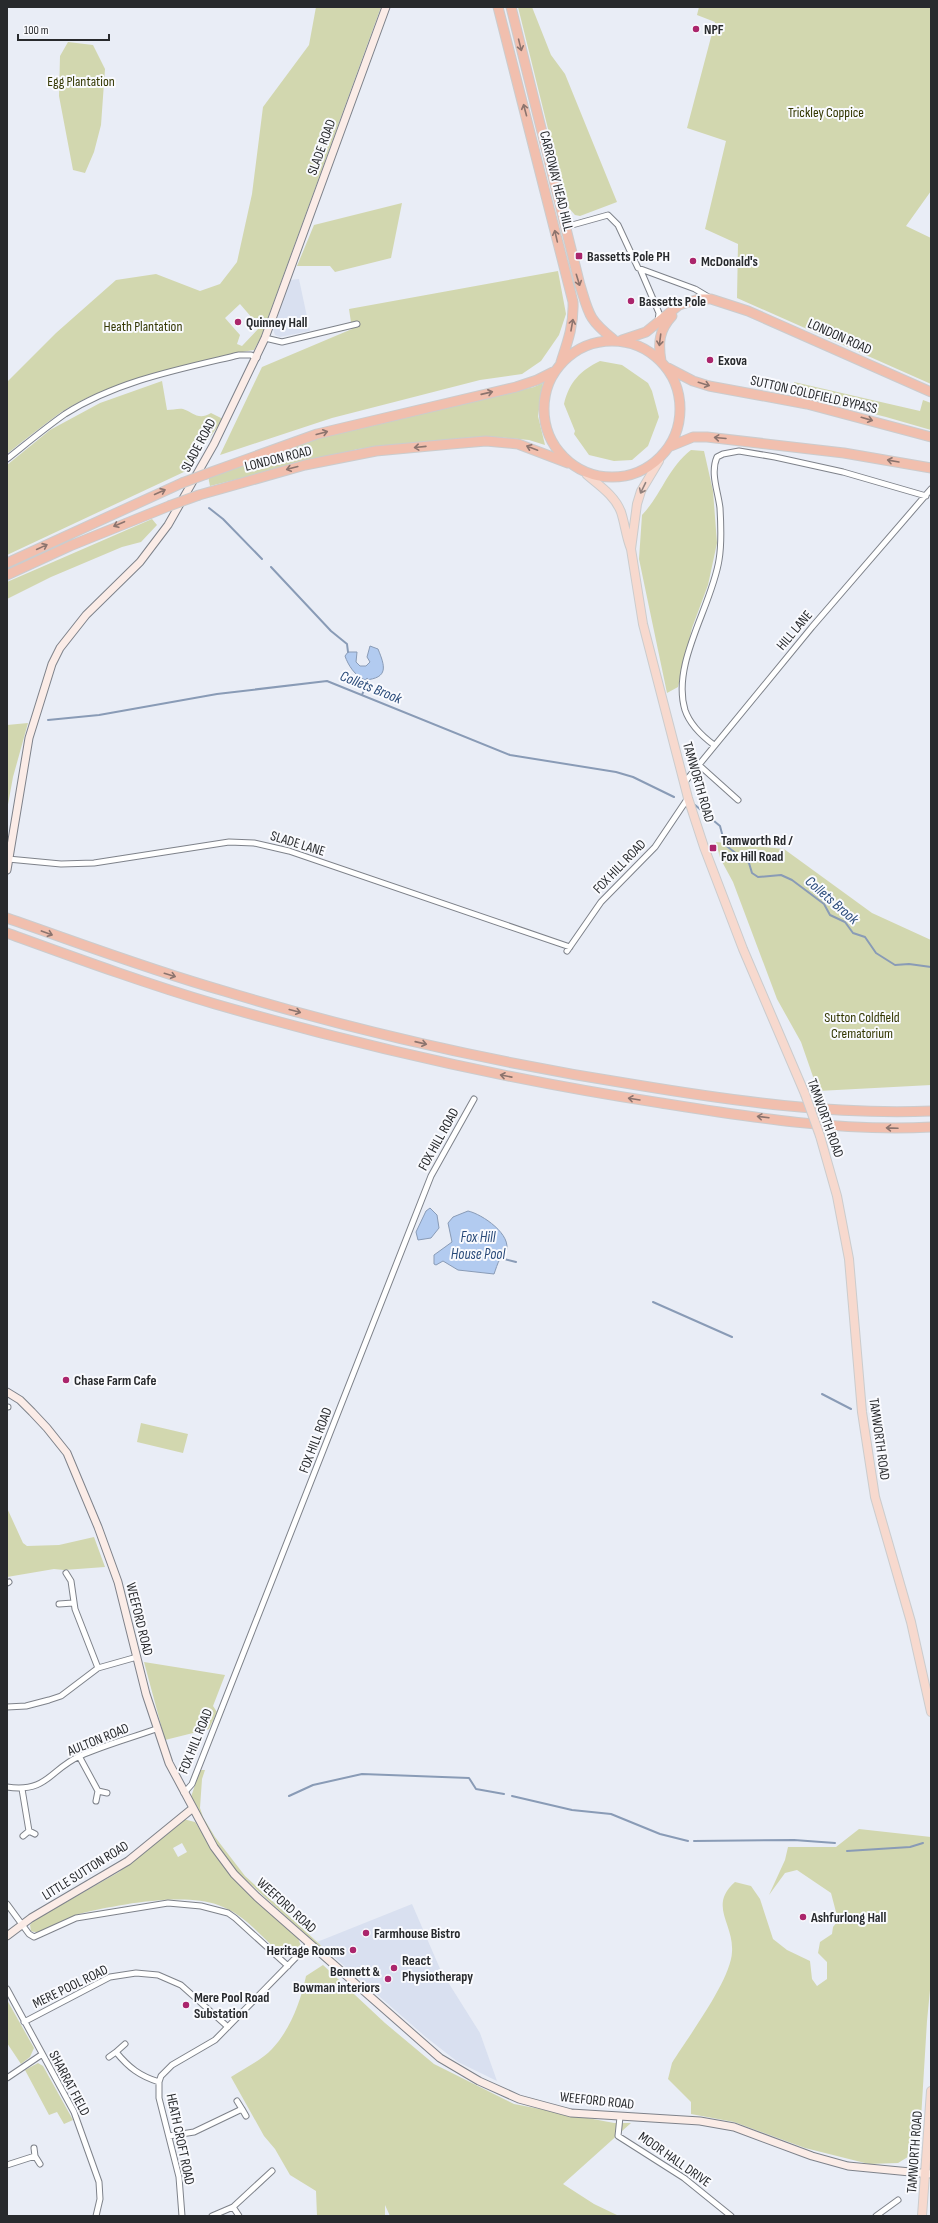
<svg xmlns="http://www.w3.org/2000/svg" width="938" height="2223" viewBox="0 0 938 2223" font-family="'Sofia Sans Condensed',sans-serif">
  <rect width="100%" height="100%" fill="#e9edf6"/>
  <path fill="#d9e0f0" d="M299,279L310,331L280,337L275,335L273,329L290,280Z
    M412,1904L441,1971L480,2033L497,2081L458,2062L427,2038L317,1942Z"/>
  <path fill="#d2d7af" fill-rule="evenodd" d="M316,7H381L261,337L254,350C233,353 215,359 194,364C148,375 100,387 60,413C42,426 24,440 7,454V382L56,333L116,280L156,274L200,291L220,284L237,262L252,194L263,107L309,45ZM240,304L260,327L242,346L237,344L240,335L225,318Z
    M518,7H532L551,55L565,74L617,202L580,216L575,215L567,206Z
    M699,7H931V191L906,226L931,238V384L737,298L738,244L705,229L726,141L687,128L715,22L697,15Z
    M68,42L93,45L105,69L101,125L94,152L85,173L73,170L59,96L60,56Z
    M402,203L391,258L335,272L330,266H297L314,225Z
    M558,271L566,314L559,335L541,361L522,374L480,380L332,418L220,455L262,367L352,329L349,309Z
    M600,361L622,365L648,383L652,391L659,417L648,446L632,460L614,461L589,455L574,434L575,431L564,404C569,382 581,370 600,361Z
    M162,381L167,410C172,410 179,408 183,409C193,412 198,421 211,413L223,419L186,471L7,555V465L50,430L100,403Z
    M794,382L920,411L923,400L931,403V430L886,417L798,395Z
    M543,383L538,416L545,445L529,440L498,437L358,449L210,486L208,476L313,439L534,387Z
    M691,450L704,451L713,491L717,543L708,585L692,628L678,687L667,693L639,559L642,515C662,494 667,469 691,450Z
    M152,519L157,525L141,542L122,547L51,577L7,599V582Z
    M28,723L13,777L7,810V725Z
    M716,842L784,849L872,913L931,940V1085L818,1091L801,1042L777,999L733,882L720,858Z
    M141,1423L188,1434L183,1453L137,1442Z
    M7,1508L23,1543L27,1546L59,1545L94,1537L105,1567L64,1570L54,1569L7,1577Z
    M144,1662L225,1675L213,1706L217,1712L209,1729L165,1740Z
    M200,1770H205L202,1779L200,1808L203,1817L215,1837L245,1876L327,1951L325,1952L233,1868L221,1853L191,1797Z
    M183,1819L195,1822L226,1869L243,1888L298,1938L301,1946L295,1956L285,1957C262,1939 247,1915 218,1905C183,1892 115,1905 79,1914C67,1917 42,1937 31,1931L30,1925L33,1921L119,1872ZM182,1843L187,1852L178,1857L173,1848Z
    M859,1829L931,1837V1980L927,2021L921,2119L916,2152L898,2163L869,2164L805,2148L734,2122L691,2114V2102L668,2079L672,2063C688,2037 731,1980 732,1952C734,1923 708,1906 735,1882L751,1886L760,1899L773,1939L787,1950L810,1961L812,1979L817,1986L827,1979V1962L818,1953L820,1942L832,1934L833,1927L841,1917L836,1912L831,1893L797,1870L785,1873L769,1895L785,1860L788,1847H836Z
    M323,1965L385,2023L434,2064L514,2104L614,2123H631L563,2184L594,2204L619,2216H390L385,2205V2216H317L316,2191L290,2175L275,2149L264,2136L231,2077C243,2069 262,2060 272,2049C290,2030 301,2001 306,1976Z
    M7,2000L34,2048L30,2057L21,2064L7,2043Z
    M38,2063L43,2066L73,2120L64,2124L57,2112L49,2115L25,2070Z"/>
  <path fill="#b2cbf0" stroke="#899bb6" d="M370,646L378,649C385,666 389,678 365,680C355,676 348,665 345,656L348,652H357L356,662L360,666H366L370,662L367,657Z
    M430,1208L437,1215L439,1228L431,1238L418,1240L416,1232L426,1211Z
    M468,1211C482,1214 513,1235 506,1252C505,1254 501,1256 500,1259C497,1264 496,1269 494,1274L458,1270L443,1261L436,1265L434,1264V1255L452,1242L448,1223L453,1217Z"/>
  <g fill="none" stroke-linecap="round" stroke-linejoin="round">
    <path stroke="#899bb6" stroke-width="2" d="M209,508L223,519L262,559
      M271,567L331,631L347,644L348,652
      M365,686L367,679
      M362,695L364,690
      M48,720L99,715L217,694L327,681L510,755L616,772L633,777L674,797
      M695,805L720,826L725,845L749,863L752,873L758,877L781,875L792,880L824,904L830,915L845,922L853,933L865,937L876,953L895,965L909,964L931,967
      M500,1258L516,1262
      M653,1302L732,1337
      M822,1394L851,1409
      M289,1796L313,1785L362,1774L469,1778L476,1789L504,1794
      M512,1796L572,1810L611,1814L660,1834L688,1841
      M694,1841L794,1840L835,1843
      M847,1851L910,1847L923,1843"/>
    <defs>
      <path id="street" d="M565,227L608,215L618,225L638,268L695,289L710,298
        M641,271L659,313L658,321
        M265,338L282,342L357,324
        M7,459C26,444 45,428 65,414C117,381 180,369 239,355H251L257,358
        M714,745C702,736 690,725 685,710C671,663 712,606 719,560C722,543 721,525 720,508C718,491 710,473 717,457L723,454L739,451L775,457L843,472L926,496
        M699,765L738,800
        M684,783L812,627L931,489
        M8,859L61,864L94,863L229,842L254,843L289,851L570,947
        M567,951L601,902L655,847L688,798
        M7,1407H8
        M66,1573L71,1581L75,1609L98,1668
        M7,1583L9,1582
        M59,1604L73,1603
        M7,1707L26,1706L49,1700L61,1696L98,1668L137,1657
        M79,1756L98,1791
        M7,1787C48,1793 50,1769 80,1756C105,1745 131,1738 156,1729
        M22,1789L29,1831L23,1836
        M184,1793L192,1784L431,1176L474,1099
        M96,1801L98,1791L107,1793
        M29,1831L35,1834
        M7,1904L29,1934L34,1937L76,1918L168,1903L201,1906L228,1913L235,1918L288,1966
        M7,1989L74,2112L99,2182L100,2199L96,2216
        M24,2022L110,1977L136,1973L158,1975L181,1985L228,2027
        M116,2052L125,2044
        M109,2057L116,2052C129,2068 140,2076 159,2082
        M7,2078L41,2055
        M242,2109L246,2116
        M620,2117L618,2136L684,2178L731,2216
        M169,2136L194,2132L242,2109L237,2101
        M35,2156L40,2164
        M7,2165L35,2156L34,2148
        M233,2207L239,2216
        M182,2216L179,2177L159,2098V2082L161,2076L172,2065L215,2040L310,1943
        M212,2216L233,2207L272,2171
        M876,2216L898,2200"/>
      <path id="secondary" d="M7,870L29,738L52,664L60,648L86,615L140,562L168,525L214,444L265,338L386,7
        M7,1392L20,1400L32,1412L47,1428L67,1453L98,1527L118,1582L146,1694L169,1763L214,1847L234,1874L257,1897L440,2058L479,2081L519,2099L571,2113L700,2121L734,2127L812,2156L848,2166L931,2174
        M7,1936L31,1918L128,1861L193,1808"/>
      <path id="primary" d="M659,461L641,491L637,504L631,549L643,624L688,798L704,847L743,949L805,1094
        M587,475C600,486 615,496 621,512C625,524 626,537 631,549
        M820,1136L837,1196L849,1259L862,1412L875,1497L911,1622L931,1712
        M922,2216L931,2091"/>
      <path id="highway" d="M498,7L573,302C574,324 568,341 561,362
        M511,7L580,285C589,314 588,319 613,339
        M622,340L646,332L679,305L699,299H711L748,311L931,392
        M544 409a68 68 0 1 1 136 0a68 68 0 1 1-136 0Z
        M661,361C658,343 659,330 672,316
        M668,368L693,381L709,386L807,404L931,437
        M671,446L693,437H707L844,453L931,468
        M206,474L317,434L516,387L537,380L553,372
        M199,495L305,465L376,451L451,444L486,441L518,444L568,463
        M7,563L182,483
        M7,575L70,546L169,506
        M7,918C79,943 150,970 224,991C359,1032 497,1063 637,1085C734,1101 833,1115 931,1111
        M7,933C76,958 144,983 215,1004C361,1046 510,1080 661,1103C749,1117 841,1132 931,1127"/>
    </defs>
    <use href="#street" stroke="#7e828a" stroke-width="7"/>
    <use href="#secondary" stroke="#7e828a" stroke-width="9"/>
    <use href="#primary" stroke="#cbcccd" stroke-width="10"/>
    <use href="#highway" stroke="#cbcccd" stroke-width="11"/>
    <use href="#street" stroke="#fff" stroke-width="5"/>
    <use href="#secondary" stroke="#fbece7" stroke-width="7"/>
    <use href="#primary" stroke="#f7d9ce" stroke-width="8"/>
    <use href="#highway" stroke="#f1bfae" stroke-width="9"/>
    <defs>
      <path id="primary-bridge" d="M805,1094L820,1136"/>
      <path id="highway-bridge" d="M182,483L206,474
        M169,506L199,495"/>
    </defs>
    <use href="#primary-bridge" stroke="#cbcccd" stroke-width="10" stroke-linecap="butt"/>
    <use href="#highway-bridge" stroke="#cbcccd" stroke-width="11" stroke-linecap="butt"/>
    <use href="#primary-bridge" stroke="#f7d9ce" stroke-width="8"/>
    <use href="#highway-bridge" stroke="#f1bfae" stroke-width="9"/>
  </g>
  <defs><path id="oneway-shaft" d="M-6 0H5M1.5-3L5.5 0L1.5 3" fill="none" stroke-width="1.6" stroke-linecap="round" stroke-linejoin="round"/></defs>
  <g stroke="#8c746e">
    <use href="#oneway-shaft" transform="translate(520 45) rotate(76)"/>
    <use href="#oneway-shaft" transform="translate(525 110) rotate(-105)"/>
    <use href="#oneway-shaft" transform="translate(556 236) rotate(-103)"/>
    <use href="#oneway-shaft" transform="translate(578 280) rotate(73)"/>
    <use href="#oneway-shaft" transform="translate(572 325) rotate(-80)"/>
    <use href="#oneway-shaft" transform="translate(660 340) rotate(97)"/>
    <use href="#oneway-shaft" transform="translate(704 384) rotate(17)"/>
    <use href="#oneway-shaft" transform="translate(487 393) rotate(-13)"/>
    <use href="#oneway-shaft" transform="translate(867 419) rotate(16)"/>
    <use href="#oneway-shaft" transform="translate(322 433) rotate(-15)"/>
    <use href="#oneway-shaft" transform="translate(720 438) rotate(-175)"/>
    <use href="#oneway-shaft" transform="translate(420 447) rotate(174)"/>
    <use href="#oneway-shaft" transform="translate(532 448) rotate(-159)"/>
    <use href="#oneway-shaft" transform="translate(893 461) rotate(-170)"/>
    <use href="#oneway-shaft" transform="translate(292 468) rotate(165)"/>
    <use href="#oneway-shaft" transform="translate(160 492) rotate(-24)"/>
    <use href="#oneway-shaft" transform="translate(119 524) rotate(157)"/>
    <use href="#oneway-shaft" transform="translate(42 547) rotate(-25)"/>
    <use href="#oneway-shaft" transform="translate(47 933) rotate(20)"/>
    <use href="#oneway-shaft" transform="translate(170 975) rotate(17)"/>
    <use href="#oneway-shaft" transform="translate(295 1011) rotate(15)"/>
    <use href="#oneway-shaft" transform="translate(421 1043) rotate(13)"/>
    <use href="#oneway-shaft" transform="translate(506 1076) rotate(-169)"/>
    <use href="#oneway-shaft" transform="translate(634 1099) rotate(-171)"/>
    <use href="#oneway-shaft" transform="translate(763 1117) rotate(-173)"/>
    <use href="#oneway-shaft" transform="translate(892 1128) rotate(-178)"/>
  </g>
  <use stroke="#90827e" href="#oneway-shaft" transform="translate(643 488) rotate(116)"/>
  <g fill="#ab256c" stroke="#f9fafe" stroke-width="1.5">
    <circle cx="696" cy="29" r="4"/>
    <rect x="575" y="252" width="8" height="8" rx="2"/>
    <circle cx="693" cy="261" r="4"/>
    <circle cx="631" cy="301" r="4"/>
    <circle cx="238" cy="322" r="4"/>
    <circle cx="710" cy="360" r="4"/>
    <rect x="709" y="844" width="8" height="8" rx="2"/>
    <circle cx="66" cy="1380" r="4"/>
    <circle cx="803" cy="1917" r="4"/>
    <circle cx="366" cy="1933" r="4"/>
    <circle cx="353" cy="1950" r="4"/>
    <circle cx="394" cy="1968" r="4"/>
    <circle cx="388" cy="1979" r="4"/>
    <circle cx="186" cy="2005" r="4"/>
  </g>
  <g text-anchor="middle" stroke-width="4" stroke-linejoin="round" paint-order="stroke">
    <g font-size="14" font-weight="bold" fill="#282a2d" stroke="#f9fafe" text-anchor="start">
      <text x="704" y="34">NPF</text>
      <text x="587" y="261">Bassetts Pole PH</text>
      <text x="701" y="266">McDonald's</text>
      <text x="639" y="306">Bassetts Pole</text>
      <text x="246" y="327">Quinney Hall</text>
      <text x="718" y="365">Exova</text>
      <text x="721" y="845">Tamworth Rd /<tspan x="721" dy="16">Fox Hill Road</tspan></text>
      <text x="74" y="1385">Chase Farm Cafe</text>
      <text x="811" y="1922">Ashfurlong Hall</text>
      <text x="374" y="1938">Farmhouse Bistro</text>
      <text x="345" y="1955" text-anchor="end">Heritage Rooms</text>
      <text x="402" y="1965">React<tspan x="402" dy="16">Physiotherapy</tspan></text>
      <text x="380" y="1976" text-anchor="end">Bennett &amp;<tspan x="380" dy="16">Bowman interiors</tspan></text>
      <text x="194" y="2002">Mere Pool Road<tspan x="194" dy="16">Substation</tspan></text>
    </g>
    <g font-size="14" fill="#333702" stroke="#f9fafe">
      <text x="81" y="86">Egg Plantation</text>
      <text x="826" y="117">Trickley Coppice</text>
      <text x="143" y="331">Heath Plantation</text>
      <text x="862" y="1022">Sutton Coldfield<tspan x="862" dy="16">Crematorium</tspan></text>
    </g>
    <g font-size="14" fill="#282a2d" stroke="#f9fafe">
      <text transform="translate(321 147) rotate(-70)" y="5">SLADE ROAD</text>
      <text transform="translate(557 181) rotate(76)" y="5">CARROWAY HEAD HILL</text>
      <text transform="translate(840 336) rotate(24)" y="5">LONDON ROAD</text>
      <text transform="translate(814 394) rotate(13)" y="5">SUTTON COLDFIELD BYPASS</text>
      <text transform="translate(198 445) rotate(-62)" y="5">SLADE ROAD</text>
      <text transform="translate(278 458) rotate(-14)" y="5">LONDON ROAD</text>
      <text transform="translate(794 630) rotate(-50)" y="5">HILL LANE</text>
      <text transform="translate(699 782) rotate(74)" y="5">TAMWORTH ROAD</text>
      <text transform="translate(298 843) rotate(17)" y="5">SLADE LANE</text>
      <text transform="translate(619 866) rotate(-46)" y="5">FOX HILL ROAD</text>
      <text transform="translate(826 1118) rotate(70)" y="5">TAMWORTH ROAD</text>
      <text transform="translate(438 1139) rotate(-61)" y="5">FOX HILL ROAD</text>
      <text transform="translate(880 1439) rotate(82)" y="5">TAMWORTH ROAD</text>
      <text transform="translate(315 1440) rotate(-69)" y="5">FOX HILL ROAD</text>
      <text transform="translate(140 1619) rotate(76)" y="5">WEEFORD ROAD</text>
      <text transform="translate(98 1739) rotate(-22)" y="5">AULTON ROAD</text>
      <text transform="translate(195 1741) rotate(-68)" y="5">FOX HILL ROAD</text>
      <text transform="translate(85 1870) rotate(-32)" y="5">LITTLE SUTTON ROAD</text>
      <text transform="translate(287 1905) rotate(42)" y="5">WEEFORD ROAD</text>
      <text transform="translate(70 1986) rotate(-26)" y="5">MERE POOL ROAD</text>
      <text transform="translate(70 2083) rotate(62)" y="5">SHARRAT FIELD</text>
      <text transform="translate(597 2100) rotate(6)" y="5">WEEFORD ROAD</text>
      <text transform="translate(181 2139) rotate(78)" y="5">HEATH CROFT ROAD</text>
      <text transform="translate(914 2152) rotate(-86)" y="5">TAMWORTH ROAD</text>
      <text transform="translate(675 2159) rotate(35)" y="5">MOOR HALL DRIVE</text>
    </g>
    <g font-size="15" font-style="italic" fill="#294a79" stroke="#f9fafe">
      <text transform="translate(371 687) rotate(22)" y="5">Collets Brook</text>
      <text transform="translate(832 900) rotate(41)" y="5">Collets Brook</text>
      <text x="478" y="1242">Fox Hill<tspan x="478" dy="17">House Pool</tspan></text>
    </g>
  </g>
  <rect width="938" height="2223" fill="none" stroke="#282a2d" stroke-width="16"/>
  <path d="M18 34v6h91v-6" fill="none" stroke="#282a2d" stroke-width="2"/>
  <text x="24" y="34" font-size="12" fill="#282a2d" stroke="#f9fafe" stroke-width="3" paint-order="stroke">100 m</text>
</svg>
